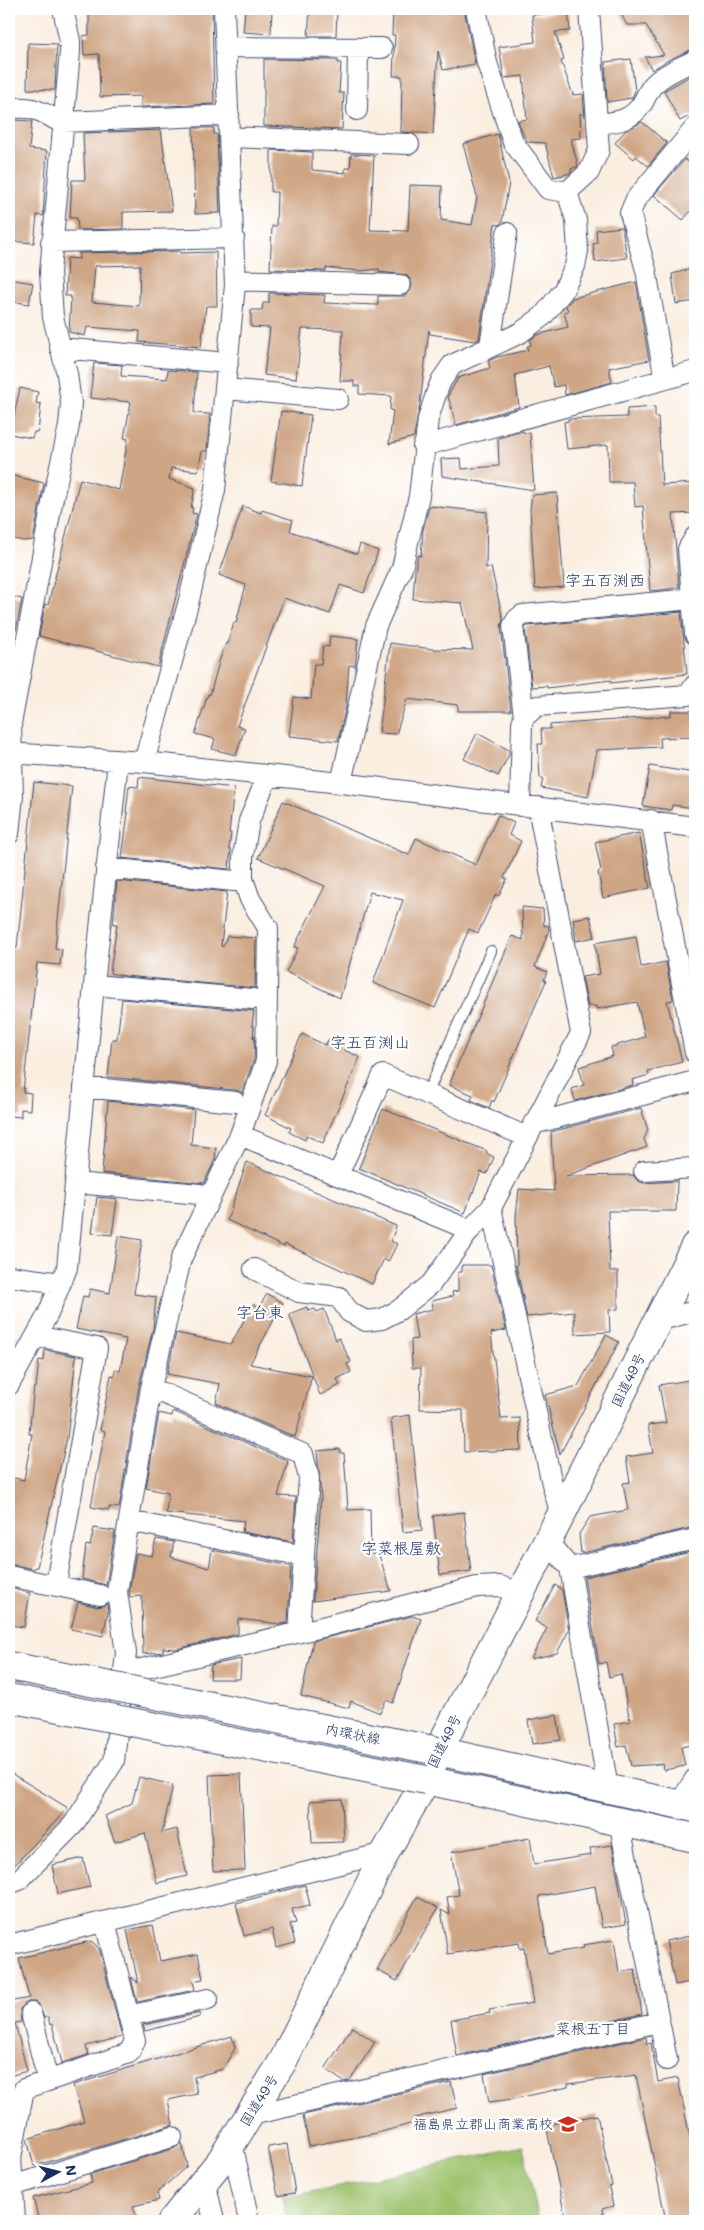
<svg xmlns="http://www.w3.org/2000/svg" width="704" height="2230" viewBox="0 0 704 2230" font-family="Mali,'Klee One',sans-serif">
  <rect width="100%" height="100%" fill="#fff"/>
  <filter id="ink" filterUnits="userSpaceOnUse"><feTurbulence type="fractalNoise" baseFrequency=".02" numOctaves="2"/><feDisplacementMap in="SourceGraphic" scale="10" xChannelSelector="R" yChannelSelector="G"/><feConvolveMatrix kernelMatrix="1 2 1 2 8 2 1 2 1" color-interpolation-filters="sRGB"/></filter>
  <filter id="wash" filterUnits="userSpaceOnUse"><feTurbulence type="fractalNoise" baseFrequency=".0096" numOctaves="4" result="noise"/><feDisplacementMap in="SourceGraphic" scale="20" xChannelSelector="R" yChannelSelector="G"/><feGaussianBlur stdDeviation="1.12" result="paint"/><feColorMatrix in="noise" values="0 0 0 0 0 0 0 0 0 0 0 0 0 0 0 0 0 1.4 0 .05"/><feComposite in="paint" operator="in"/></filter>
  <g filter="url(#wash)">
    <rect width="100%" height="100%" fill="#faeee0"/>
    <path fill="#9dc26c" stroke="#5c7865" d="M523,2146L539,2221H288L283,2198Z"/>
    <g id="blocks">
      <path fill="#cfa685" fill-rule="evenodd" d="M89,9H212L214,104L141,107V96L100,97L99,54L84,55L83,36L89,35Z
        M245,9H272L271,34L243,32Z
        M310,9H337L336,36H308Z
        M393,9H464L475,64L443,70L438,51L433,134L401,132L402,76H393L395,35H392Z
        M618,9H695V48L668,60L652,70L645,57L664,55L646,25H627Z
        M568,11L570,31L555,32L564,60L561,61L573,95L583,94L585,117L580,113L581,138L571,139L578,166L571,169V173L554,177L545,143L528,142L524,136L518,121L527,119L523,76L504,78L499,47L535,42L532,15Z
        M28,43L57,44L55,90L27,89Z
        M264,59L338,60V63H341L339,93H344L342,129L264,126Z
        M631,59L635,91L632,98L607,102L605,62Z
        M695,73V113L680,121L664,91Z
        M13,120L32,121L29,149L47,151L43,216L37,215L34,243L9,241V202L13,169L9,168V123L13,124Z
        M642,122L667,143L648,166L636,156L634,159L615,143L625,131Z
        M193,128H214V134H217L220,213L195,214Z
        M161,130L172,211L123,212V229L78,230L77,218H70L72,180H85L83,133Z
        M498,134L509,183L502,222L499,225L495,224L479,339L475,341L430,334L429,330L420,404L414,437L389,444L393,411L390,410L391,396L359,394V386H354V381H340L343,330L302,329L296,379L264,375L270,328L251,327V310H262L263,303H269V293L325,295L324,303L378,305V296H405L410,291L412,285L410,279L406,275L379,272V269L361,271L326,268V271L270,269L272,226H276L277,192H271V150L312,152V170L345,173V168H350L351,154L374,155L370,230L408,231L410,185L442,186L441,220L472,225L477,197L463,144Z
        M685,159L695,168V206L683,220L654,195Z
        M622,227L627,258L595,262L593,244L597,243L596,230Z
        M180,251V253L216,252L217,306H206L201,347L139,342L140,331L87,327L85,336L69,332L71,296H65L67,258L79,259V253ZM140,265L139,306L92,302L95,266Z
        M695,268V301L676,304L672,274Z
        M9,279L33,283L29,304L9,301Z
        M636,282L649,360L609,368L612,382L565,395L564,385L554,387L549,366L515,375L519,407L456,425L448,396L458,378L490,368L488,361L497,357L528,350L527,347L531,345L530,340L537,335L568,327L564,312L568,311L566,306L573,298Z
        M94,363L122,365L121,376L167,379L168,370L197,372L194,413L210,414L207,451H202L198,471L171,468L169,479L195,488L191,508H193L192,513L197,514L158,667L39,636L45,604L48,605L80,479L119,490L128,439L124,438L131,402L90,398Z
        M20,388L38,392L36,403L41,404L38,432H34L32,438L10,434Z
        M655,407V417H658L662,485L695,483V513L673,514L679,588L650,591L643,506L635,507L633,482H609L608,445L567,449L564,422L568,421V419L627,417V409Z
        M281,411L311,415L302,486L271,481Z
        M523,431L524,433H530L534,490L442,476L441,459L461,458L462,469L499,466L498,438Z
        M9,475L44,483L33,540L23,541L9,538Z
        M557,493L564,587L535,589L530,509L532,495Z
        M243,506L261,513L262,510L293,520L290,531L357,554L360,544L378,551L364,593L340,585L330,614L284,598L237,726L245,728L236,755L212,749L215,739L195,734L208,694L210,695L219,662L226,643L228,644L234,622L236,623L246,585L219,575Z
        M429,506L487,512L486,568L491,567L503,619L501,627L511,711H458V705L407,699L396,734L379,733L390,643L432,649L473,650L462,603L413,599L415,570L418,555L421,556L423,530Z
        M9,596L22,599L16,630L9,628Z
        M681,612L687,674L611,683V680L547,688V686L532,687L525,628L527,626Z
        M330,636L358,639L355,666L349,665L346,706L338,741L289,736L294,697L311,699L314,664H321L323,646L329,647Z
        M671,711H695V737L660,738L661,747L597,750L588,797L541,788L543,778H540L538,744H542L541,729H550V725L668,716L671,715Z
        M477,733L509,750V755L498,776L464,759Z
        M650,766L695,773V808L672,805L671,810L643,806Z
        M139,777L234,788L229,833H231L229,849H231L229,869L122,858L128,813L126,812L129,786L138,787Z
        M34,782L72,786L55,948L62,949L60,965L37,963L23,1092L31,1093L30,1110L21,1109V1117L9,1116V947L17,948Z
        M283,801L409,855L416,838L476,865L498,815L514,823L509,835L521,841L504,878L507,879L499,896L496,894L478,933L469,929L435,1008L373,983L403,900L370,892L340,998L286,972L298,948L294,947L325,886L258,858Z
        M639,833L650,888L603,898L598,872L601,870L595,842Z
        M117,881L227,892L221,946L223,947L227,936L256,938L255,988L125,976L110,973L117,924H113Z
        M522,907L543,909L544,926L548,925L549,930L535,967L547,972L544,980L546,981L494,1102L492,1100L489,1108L471,1100L473,1095L449,1085L512,936L523,940Z
        M590,916L595,937L576,941L573,919Z
        M636,936L641,967L666,962L673,1000L667,1001L682,1062L648,1071L649,1075L632,1080L633,1085L575,1101L572,1089L584,1085L579,1067L613,1056L611,1047L645,1037L637,1002L596,1009V1006H588L582,977L600,974L595,943Z
        M122,999L254,1011L252,1026H254L253,1038L255,1035L254,1059L242,1093L236,1090L108,1077L112,1039H117Z
        M302,1034L325,1045L329,1039L346,1047L344,1050L360,1057L323,1143L307,1136L305,1140L289,1132L291,1128L265,1115Z
        M108,1101L194,1110L191,1145L216,1148L215,1160L204,1183L102,1173Z
        M641,1108L648,1130L644,1139L647,1147L566,1176L633,1175L638,1181L644,1183L677,1181L676,1211H608L610,1271H618V1309L609,1310L610,1332L575,1334L574,1312L527,1317L516,1265H517L516,1216L519,1189L554,1191L551,1132Z
        M383,1109L487,1151L486,1153L494,1157L487,1174L481,1172L465,1213L359,1168Z
        M247,1162L396,1226L391,1241L397,1244L388,1262L384,1259L372,1284L285,1244L284,1247L227,1220Z
        M97,1197L117,1199L112,1235L92,1233Z
        M118,1236L142,1240L134,1294L156,1297L153,1329L139,1386L119,1508L109,1507V1510L91,1507L105,1431L100,1430L111,1375L114,1376L115,1370L120,1371L126,1339L76,1329L83,1296L88,1297L90,1289L110,1293Z
        M462,1265H491L506,1330L491,1333L501,1419L520,1418L521,1450L464,1452L463,1410L420,1409L421,1368H412L411,1340L417,1339L413,1314L433,1309L432,1301L453,1296L452,1292L458,1291V1272H462Z
        M267,1294L283,1303L250,1364L312,1376L295,1437L216,1403L220,1384L167,1374L176,1333L231,1344L253,1304L259,1307Z
        M307,1307L308,1311L315,1309L317,1312L324,1309L336,1340L339,1338L351,1362L347,1364L351,1372L337,1379L340,1385L320,1395L289,1314Z
        M606,1335L619,1342L560,1454L545,1395L578,1386Z
        M45,1350L76,1356L67,1438L37,1567H35L34,1569L9,1564V1477L24,1480L32,1434H29L34,1387H36L39,1360L44,1361Z
        M695,1379V1527L581,1553L579,1534L590,1517L628,1510L623,1483L630,1482L626,1457L653,1453L648,1425L666,1423L659,1385Z
        M173,1411L288,1461L278,1496L296,1497L293,1542L242,1532L244,1521L166,1513L168,1493L146,1488L159,1413L172,1416Z
        M410,1415L422,1530L403,1532L391,1418Z
        M340,1449V1453H344L348,1510L370,1509L371,1554L378,1552L391,1591L313,1601L321,1498L317,1451Z
        M464,1512L471,1571L440,1575L433,1516Z
        M94,1528L115,1531L106,1585L82,1579L86,1545L90,1546Z
        M156,1539L174,1542L171,1557L209,1568L212,1550L291,1566L288,1623L280,1624L238,1619V1634L177,1649L163,1648V1652L143,1654L142,1596L130,1597L129,1592L136,1553L152,1556Z
        M695,1551V1744L681,1747L685,1766L664,1770L663,1764L631,1766L626,1745L618,1747L614,1724L630,1721L621,1674L609,1677L606,1662L599,1664L584,1577Z
        M555,1585L562,1590L569,1630L557,1653L531,1659L547,1628L535,1621Z
        M9,1588L30,1593L24,1627L9,1625Z
        M78,1602L98,1607L107,1604L108,1612L103,1636L71,1629Z
        M412,1616L421,1619L393,1703L386,1700L380,1713L351,1701L349,1708L301,1696L313,1641Z
        M241,1659L240,1679H210L211,1665Z
        M557,1715L561,1740L532,1744L528,1720Z
        M9,1772L68,1808L9,1871Z
        M241,1774L245,1870L213,1871L209,1775Z
        M139,1777L173,1785L162,1833L177,1829L187,1876L157,1883L145,1833L115,1842L105,1816L132,1803Z
        M342,1799L344,1842L312,1843L310,1801Z
        M530,1838L534,1864L591,1855L590,1848L612,1845L626,1924L602,1928L595,1886L539,1896L548,1954L584,1948L583,1945L614,1940L619,1972L635,1969L642,2014L457,2056L451,2020L490,2013L489,2010L533,2003L524,1948L520,1949L519,1943L448,1954L441,1910L450,1915L447,1897L459,1895L451,1852Z
        M83,1858L90,1887L58,1894L52,1865Z
        M305,1885L310,1905L292,1909L296,1923L290,1924L295,1943L276,1948L272,1929L244,1936L236,1903Z
        M417,1897L438,1908L397,1981L377,1970Z
        M153,1925L160,1961L198,1954L203,1979L193,1981L195,1990L137,2002L131,1977L138,1983L127,1930Z
        M695,1935V1981L675,1985L666,1941Z
        M91,1941L99,1948L122,2037L86,2046L88,2055L62,2063L52,2024L50,2025L48,2017L44,2018L39,2004L34,2002H28L20,2009L21,2022L15,2023L27,2071L9,2076V2002L29,1998L19,1958Z
        M200,2013V2017L145,2031L143,2025Z
        M352,2027L375,2042L350,2080L344,2082L325,2069Z
        M232,2036L235,2048L223,2069L194,2077L197,2094L168,2100L173,2125L34,2166L27,2139L84,2121L73,2085Z
        M646,2037L647,2044L651,2043L658,2082L678,2078L695,2163V2221H666L636,2075L568,2084V2087L513,2099L489,2102L484,2074Z
        M451,2082L457,2108L414,2118V2123L377,2133L309,2146L303,2115Z
        M597,2115L612,2186L609,2187L613,2206L602,2209L604,2221H566L546,2125Z
        M182,2143L187,2166L157,2193L159,2200L133,2206L137,2218L128,2221H39L33,2198L92,2183L90,2174L175,2148Z
        M287,2144L295,2193L278,2196L268,2147Z"/>
    </g>
  </g>
  <g filter="url(#ink)">
    <use href="#blocks" fill-opacity="0" stroke="#3c4c72" stroke-width="1"/>
    <g fill="none" stroke-linecap="round" stroke-linejoin="round">
      <defs>
        <path id="lane" d="M427,1094L491,951"/>
        <path id="street" d="M226,47L382,48
          M9,109C24,106 34,108 48,115C53,118 56,121 63,122L229,115
          M357,110L358,48
          M598,124C616,122 631,121 642,104C646,97 649,89 654,84C665,73 682,67 695,60
          M230,137L409,144
          M567,192L589,172L599,150L589,9
          M51,242L234,238
          M235,280L400,285
          M490,346L507,233
          M60,348L228,363
          M663,379V369L646,270L630,213L636,199L695,128
          M225,389L338,399
          M423,446L695,371
          M695,537L688,549L695,634
          M524,717L513,626L517,619L522,615L692,599
          M9,753L144,762L341,783L695,827
          M144,762L188,604L215,490L235,285L224,9
          M341,783L376,626L402,568L419,496L428,419L436,394L441,381L452,365L520,333L543,316L563,291L575,266L578,251L576,220L567,192L548,189L513,142L487,63L476,9
          M520,806L522,723L524,717L537,706L688,695L695,685
          M538,807L581,1033L491,1208L552,1484L561,1515
          M651,820L695,1053
          M9,834L13,796L11,724L52,503L69,426L71,403L67,374L53,317L50,272L70,52V41L63,9
          M106,868L234,881
          M94,985L253,999
          M84,1087L235,1102
          M533,1124L695,1081
          M240,1135L470,1230
          M644,1171L695,1168
          M338,1175L383,1075L527,1137
          M75,1183L200,1194
          M254,1269L299,1292L339,1297L349,1312L366,1321L382,1319L399,1310L431,1284L470,1230L491,1208
          M9,1276L61,1283
          M657,1321L695,1311
          M36,1336L97,1348L56,1584
          M9,1385L48,1314L67,1268L94,985L118,761
          M151,1388L303,1454L309,1478L299,1632
          M129,1521L304,1556
          M547,1541L570,1568L608,1788
          M570,1568L695,1539
          M9,1576L100,1595
          M124,1673L326,1626L477,1587L500,1586L519,1593
          M679,1804L695,1779
          M619,1821L667,2060
          M9,1884L19,1880L73,1825L114,1761L126,1653L117,1592L151,1388L181,1259L240,1135L266,1061L268,928L250,899L243,879V857L249,821L268,775
          M9,1945L385,1853
          M31,2013L48,2081
          M128,2016L208,1999
          M251,2115L659,2022
          M232,2143L249,2221
          M205,2181L214,2221
          M12,2186L172,2137
          M15,2221L11,2158L24,2089L129,2053L135,2041L105,1922"/>
        <path id="secondary" d="M438,1751L695,1808
          M426,1780L695,1838"/>
        <path id="highway" d="M172,2221L222,2159L283,2061L385,1853L426,1780L438,1751L561,1515L695,1246"/>
      </defs>
      <use href="#lane" stroke="#3c4c72" stroke-width="12"/>
      <use href="#street" stroke="#3c4c72" stroke-width="22"/>
      <use href="#secondary" stroke="#3c4c72" stroke-width="30"/>
      <use href="#highway" stroke="#3c4c72" stroke-width="30"/>
      <use href="#lane" stroke="#fff" stroke-width="10"/>
      <use href="#street" stroke="#fff" stroke-width="20"/>
      <use href="#secondary" stroke="#fff" stroke-width="28"/>
      <use href="#highway" stroke="#fff" stroke-width="28"/>
      <defs>
        <path id="secondary-bridge" d="M9,1666L438,1751
          M9,1698L426,1780"/>
      </defs>
      <use href="#secondary-bridge" stroke="#3c4c72" stroke-width="30" stroke-linecap="butt"/>
      <use href="#secondary-bridge" stroke="#fff" stroke-width="28"/>
    </g>
  </g>
  <defs>
    <symbol id="school-bare" viewBox="-9 -9 18 18"><path d="M0-5L7-2L0 1L-7-2ZM-4 1L0 2.5L4 1V4Q0 6-4 4Z" fill="#c8321e" stroke="#fff" stroke-width="2.5" paint-order="stroke"/></symbol>
  </defs>
  <g fill-rule="evenodd">
    <use href="#school-bare" x="554" y="2110" width="28" height="28"/>
  </g>
  <g text-anchor="middle" stroke-width="4.5" stroke-linejoin="round" paint-order="stroke">
    <g font-size="14" fill="#1b2f5e" stroke="#fff">
      <text transform="translate(628 1380) rotate(-64)" y="5">国道49号</text>
      <text transform="translate(353 1734) rotate(11)" y="5">内環状線</text>
      <text transform="translate(444 1741) rotate(-64)" y="5">国道49号</text>
      <text transform="translate(259 2100) rotate(-58)" y="5">国道49号</text>
    </g>
    <g font-size="14" fill="#1b2f5e" stroke="#fff" text-anchor="end">
      <text x="553" y="2129">福島県立郡山商業高校</text>
    </g>
    <g font-size="15" fill="#1b2f5e" stroke="#fff">
      <text x="593" y="2034">菜根五丁目</text>
    </g>
    <g font-size="16" fill="#1b2f5e" stroke="#fff">
      <text x="605" y="586">字五百渕西</text>
      <text x="370" y="1048">字五百渕山</text>
      <text x="260" y="1318">字台東</text>
      <text x="401" y="1554">字菜根屋敷</text>
    </g>
  </g>
  <rect width="704" height="2230" fill="none" stroke="#fff" stroke-width="30"/>
  <g transform="translate(58 2172) rotate(83)" stroke="#ffffff" stroke-width="4" paint-order="stroke">
  <path d="M0-4L9 19L0 12L-9 19Z" fill="#1b2f5e"/>
  <text y="-8" font-size="14" font-weight="bold" text-anchor="middle" fill="#1b2f5e">N</text>
  </g>
</svg>
